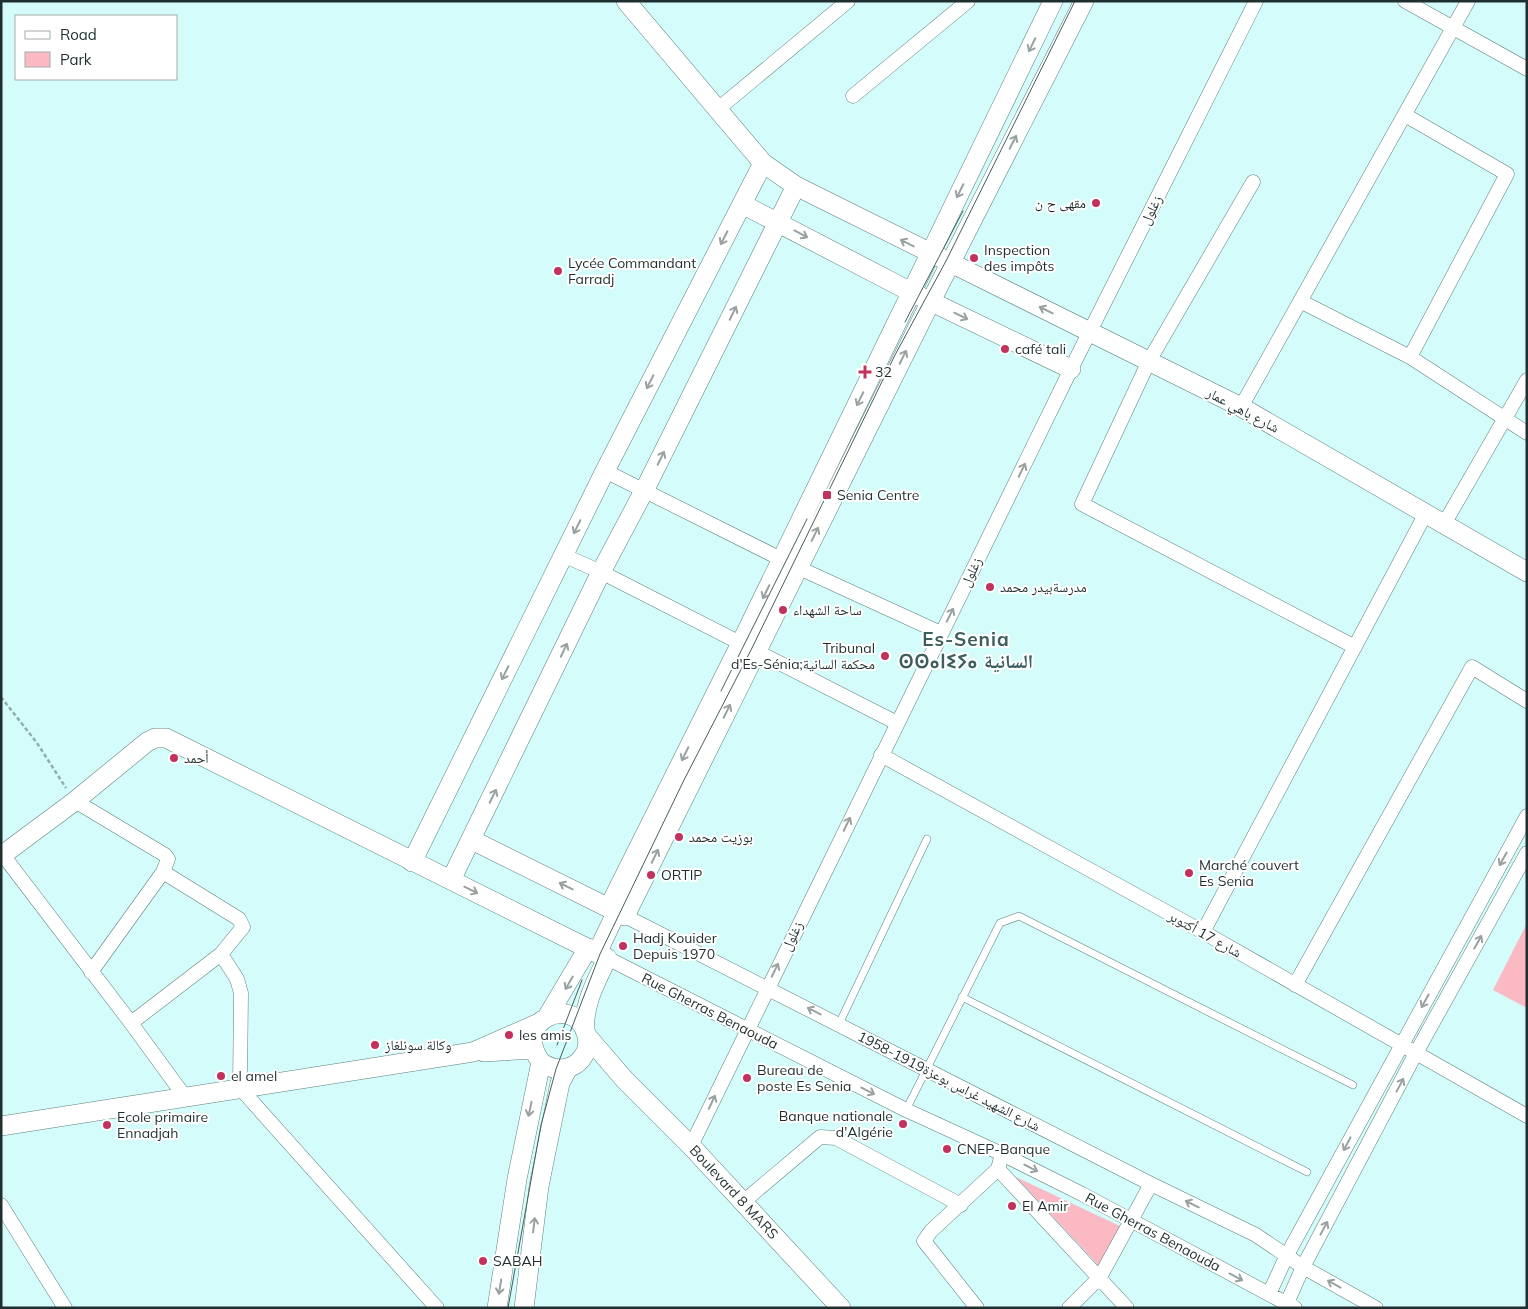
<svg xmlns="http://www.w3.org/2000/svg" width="1528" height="1309" viewBox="0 0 1528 1309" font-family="Mulish,'Noto Naskh Arabic','Noto Sans Tifinagh',sans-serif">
  <rect width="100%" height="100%" fill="#d4fcfa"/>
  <path fill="#fbb9c3" d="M1527,923V1008L1493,990Z
    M1016,1177L1124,1228L1100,1267Z"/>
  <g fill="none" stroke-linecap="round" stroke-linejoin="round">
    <defs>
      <path id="lane" d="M962,997L1307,1172
        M839,1024L927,839
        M906,1110L1000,923L1019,916L1353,1085"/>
      <path id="street" d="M1405,1L1527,69
        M853,96L968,1
        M718,109L848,1
        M1405,115L1507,174L1410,357
        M1253,182L1149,361L1082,504L1355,647
        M1300,301L1410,357L1527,433
        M1241,407L1468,1
        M605,471L799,568L941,633
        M1444,524L1527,380
        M563,555L601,572L897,723
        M881,755L1203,932L1527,1116
        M75,801L165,855L168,859L163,872L91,972
        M3,855L131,1023L185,1097
        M625,916L1151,1184L1256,1235L1303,1267L1376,1308
        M1203,932L1426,513
        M221,954L237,979L241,993L240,1088L437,1308
        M607,958L906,1110L1002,1154L1082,1194L1295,1308
        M1295,985L1472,667L1527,701
        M131,1023L221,954L243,927L239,919L163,872
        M691,1146L1071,369L1256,1
        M1002,1154L998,1169L1127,1308
        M743,1202L820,1137L836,1138L961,1205
        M1,1205L65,1308
        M1269,1294L1287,1255L1527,816
        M1287,1303L1303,1267L1416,1053L1527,853
        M977,1308L924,1241L931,1231L998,1169
        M1069,1308L1100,1277L1151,1184"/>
      <path id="secondary" d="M626,1L763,163L796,186L1241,407L1527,572
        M742,204L911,292L1071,369
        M472,840L625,916L931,301L1084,1
        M1,856L75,801L147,742L155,738H166L607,958C597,980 583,1004 585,1029
        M412,862L605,471L763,163
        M451,880L601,572L645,489L796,186
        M609,907L741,643L1053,1
        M597,953L617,911
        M547,1017L588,948
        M587,1036L624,1079L691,1146L841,1308
        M484,1052L533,1049
        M1,1126L473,1052L539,1023
        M497,1308L517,1179L541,1062C510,1021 574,993 586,1033C589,1040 588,1049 584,1055C574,1072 554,1072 541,1062
        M524,1308L539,1186L560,1083L568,1068"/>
    </defs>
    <use href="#lane" stroke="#5b7f7e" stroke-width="8"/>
    <use href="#street" stroke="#5b7f7e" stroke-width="15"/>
    <use href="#secondary" stroke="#5b7f7e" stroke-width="20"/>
    <path stroke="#90aead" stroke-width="2.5" stroke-dasharray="4 2.5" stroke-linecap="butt" d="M1,697L37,743L66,788"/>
    <use href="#lane" stroke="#fff" stroke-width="7"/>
    <use href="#street" stroke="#fff" stroke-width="14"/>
    <use href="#secondary" stroke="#fff" stroke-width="19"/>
    <path stroke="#475c5c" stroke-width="1" d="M905,322L963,211
      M721,691L807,519
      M557,1045L582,980
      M508,1308L541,1125L556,1069L600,954L684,780L752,648L895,355L946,261L1075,1"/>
  </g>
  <defs><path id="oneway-shaft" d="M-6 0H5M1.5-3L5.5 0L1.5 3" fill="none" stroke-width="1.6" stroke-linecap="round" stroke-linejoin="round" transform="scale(1.25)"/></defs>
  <g stroke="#9aa1a1">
    <use href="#oneway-shaft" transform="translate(1032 45) rotate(116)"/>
    <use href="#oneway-shaft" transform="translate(1013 142) rotate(-63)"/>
    <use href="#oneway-shaft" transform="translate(960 191) rotate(116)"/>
    <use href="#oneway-shaft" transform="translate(801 234) rotate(28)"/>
    <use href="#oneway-shaft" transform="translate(724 238) rotate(117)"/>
    <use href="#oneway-shaft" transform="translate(907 243) rotate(-153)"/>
    <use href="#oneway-shaft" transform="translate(1046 310) rotate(-154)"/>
    <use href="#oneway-shaft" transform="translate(733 313) rotate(-64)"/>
    <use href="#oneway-shaft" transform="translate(961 316) rotate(26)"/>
    <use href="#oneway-shaft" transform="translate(903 357) rotate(-64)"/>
    <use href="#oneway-shaft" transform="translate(650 382) rotate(117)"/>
    <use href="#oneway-shaft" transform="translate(860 399) rotate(116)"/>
    <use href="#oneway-shaft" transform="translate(661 458) rotate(-64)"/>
    <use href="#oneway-shaft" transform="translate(1022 470) rotate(-64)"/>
    <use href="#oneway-shaft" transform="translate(577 527) rotate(116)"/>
    <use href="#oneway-shaft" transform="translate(815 534) rotate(-64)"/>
    <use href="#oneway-shaft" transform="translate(766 592) rotate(116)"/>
    <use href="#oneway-shaft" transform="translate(950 615) rotate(-64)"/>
    <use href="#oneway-shaft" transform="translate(564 650) rotate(-65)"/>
    <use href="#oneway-shaft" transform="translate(505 673) rotate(116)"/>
    <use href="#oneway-shaft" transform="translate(727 711) rotate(-64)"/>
    <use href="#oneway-shaft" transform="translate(685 754) rotate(116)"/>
    <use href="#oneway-shaft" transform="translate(493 796) rotate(-64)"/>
    <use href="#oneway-shaft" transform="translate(847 824) rotate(-64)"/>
    <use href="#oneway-shaft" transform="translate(655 856) rotate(-64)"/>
    <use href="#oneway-shaft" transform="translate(1503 859) rotate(119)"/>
    <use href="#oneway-shaft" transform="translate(566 886) rotate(-154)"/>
    <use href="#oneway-shaft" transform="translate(471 890) rotate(26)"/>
    <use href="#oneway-shaft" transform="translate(1478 942) rotate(-61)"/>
    <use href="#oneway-shaft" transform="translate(775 970) rotate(-64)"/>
    <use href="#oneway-shaft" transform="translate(569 983) rotate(120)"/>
    <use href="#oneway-shaft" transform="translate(1425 1001) rotate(119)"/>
    <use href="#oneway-shaft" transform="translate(814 1011) rotate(-153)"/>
    <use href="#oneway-shaft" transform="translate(1400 1085) rotate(-62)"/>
    <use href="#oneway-shaft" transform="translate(868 1091) rotate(27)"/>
    <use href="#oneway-shaft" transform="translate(712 1102) rotate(-65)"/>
    <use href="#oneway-shaft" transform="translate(530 1109) rotate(102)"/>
    <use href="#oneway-shaft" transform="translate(1347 1144) rotate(118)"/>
    <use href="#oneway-shaft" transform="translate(1031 1168) rotate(27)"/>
    <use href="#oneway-shaft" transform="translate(1192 1204) rotate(-154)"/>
    <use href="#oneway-shaft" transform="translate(534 1225) rotate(-83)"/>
    <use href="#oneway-shaft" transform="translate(1324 1228) rotate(-62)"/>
    <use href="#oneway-shaft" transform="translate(1236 1277) rotate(28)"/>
    <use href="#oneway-shaft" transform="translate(1334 1284) rotate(-151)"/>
    <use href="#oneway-shaft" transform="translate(500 1287) rotate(99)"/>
  </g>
  <g fill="#c1325c" stroke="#fff" stroke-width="2">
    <circle cx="1096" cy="203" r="5"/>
    <circle cx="974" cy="258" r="5"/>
    <circle cx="558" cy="271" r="5"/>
    <circle cx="1005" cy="349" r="5"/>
    <path d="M862.5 364.5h5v5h5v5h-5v5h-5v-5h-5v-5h5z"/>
    <rect x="822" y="490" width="10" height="10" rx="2.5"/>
    <circle cx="990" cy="587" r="5"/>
    <circle cx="783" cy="610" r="5"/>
    <circle cx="885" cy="656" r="5"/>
    <circle cx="174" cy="758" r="5"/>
    <circle cx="679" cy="837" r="5"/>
    <circle cx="1189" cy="873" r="5"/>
    <circle cx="651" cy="875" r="5"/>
    <circle cx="623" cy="946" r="5"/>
    <circle cx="509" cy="1035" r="5"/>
    <circle cx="375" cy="1045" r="5"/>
    <circle cx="221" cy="1076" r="5"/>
    <circle cx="747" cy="1078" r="5"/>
    <circle cx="903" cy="1124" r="5"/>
    <circle cx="107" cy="1125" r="5"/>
    <circle cx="947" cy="1149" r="5"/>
    <circle cx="1012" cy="1206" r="5"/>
    <circle cx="483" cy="1261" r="5"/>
  </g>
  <g text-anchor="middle" stroke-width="4" stroke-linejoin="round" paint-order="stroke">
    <g font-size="14" fill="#1f2e2e" stroke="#fff" text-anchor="start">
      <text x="1086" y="208" text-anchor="end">مقهى ح ن</text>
      <text x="984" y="255">Inspection<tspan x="984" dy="16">des impôts</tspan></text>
      <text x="568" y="268">Lycée Commandant<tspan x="568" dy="16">Farradj</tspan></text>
      <text x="1015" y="354">café tali</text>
      <text x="875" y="377">32</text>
      <text x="837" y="500">Senia Centre</text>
      <text x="1000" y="592">مدرسةبيدر محمد</text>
      <text x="793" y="615">ساحة الشهداء</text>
      <text x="875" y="653" text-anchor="end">Tribunal<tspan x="875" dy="16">d'Es-Sénia;محكمة السانية</tspan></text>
      <text x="184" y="763">أحمد</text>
      <text x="689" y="842">بوزيت محمد</text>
      <text x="1199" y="870">Marché couvert<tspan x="1199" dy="16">Es Senia</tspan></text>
      <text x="661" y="880">ORTIP</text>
      <text x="633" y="943">Hadj Kouider<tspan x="633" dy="16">Depuis 1970</tspan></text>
      <text x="519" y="1040">les amis</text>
      <text x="385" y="1050">وكالة سونلغاز</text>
      <text x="757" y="1075">Bureau de<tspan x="757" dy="16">poste Es Senia</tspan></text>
      <text x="231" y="1081">el amel</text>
      <text x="893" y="1121" text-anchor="end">Banque nationale<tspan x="893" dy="16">d'Algérie</tspan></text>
      <text x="117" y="1122">Ecole primaire<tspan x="117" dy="16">Ennadjah</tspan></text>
      <text x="957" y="1154">CNEP-Banque</text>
      <text x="1022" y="1211">El Amir</text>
      <text x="493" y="1266">SABAH</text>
    </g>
    <g font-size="14" fill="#1f2e2e" stroke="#fff">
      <text transform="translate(1151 210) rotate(-63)" y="5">زغلول</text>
      <text transform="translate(1243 410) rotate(28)" y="5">شارع باهي عمار</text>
      <text transform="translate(971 572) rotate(-64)" y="5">زغلول</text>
      <text transform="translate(1205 934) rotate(29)" y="5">شارع 17 أكتوبر</text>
      <text transform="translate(792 936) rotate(-64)" y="5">زغلول</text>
      <text transform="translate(710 1011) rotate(27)" y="5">Rue Gherras Benaouda</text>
      <text transform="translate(949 1081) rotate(27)" y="5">شارع الشهيد غراس بوعزة1919-1958</text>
      <text transform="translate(734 1192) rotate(47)" y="5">Boulevard 8 MARS</text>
      <text transform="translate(1153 1232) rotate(28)" y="5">Rue Gherras Benaouda</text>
    </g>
    <g font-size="19" font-weight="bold" letter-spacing="1" fill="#3c5f5e" stroke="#fff">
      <text x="966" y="646">Es-Senia<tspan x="966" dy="22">ⵙⵙⴰⵏⵉⵢⴰ السانية</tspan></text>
    </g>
  </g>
  <rect width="1528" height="1309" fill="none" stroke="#1f2e2e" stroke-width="5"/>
  <rect x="15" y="15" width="162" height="65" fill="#ffffff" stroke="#a5abab"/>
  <rect x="25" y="31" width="25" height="8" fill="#ffffff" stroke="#a5abab"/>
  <text x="60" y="40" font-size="15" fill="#1f2e2e">Road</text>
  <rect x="25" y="52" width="25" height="15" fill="#fbb9c3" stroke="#a5abab"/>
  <text x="60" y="65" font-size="15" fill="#1f2e2e">Park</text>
</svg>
